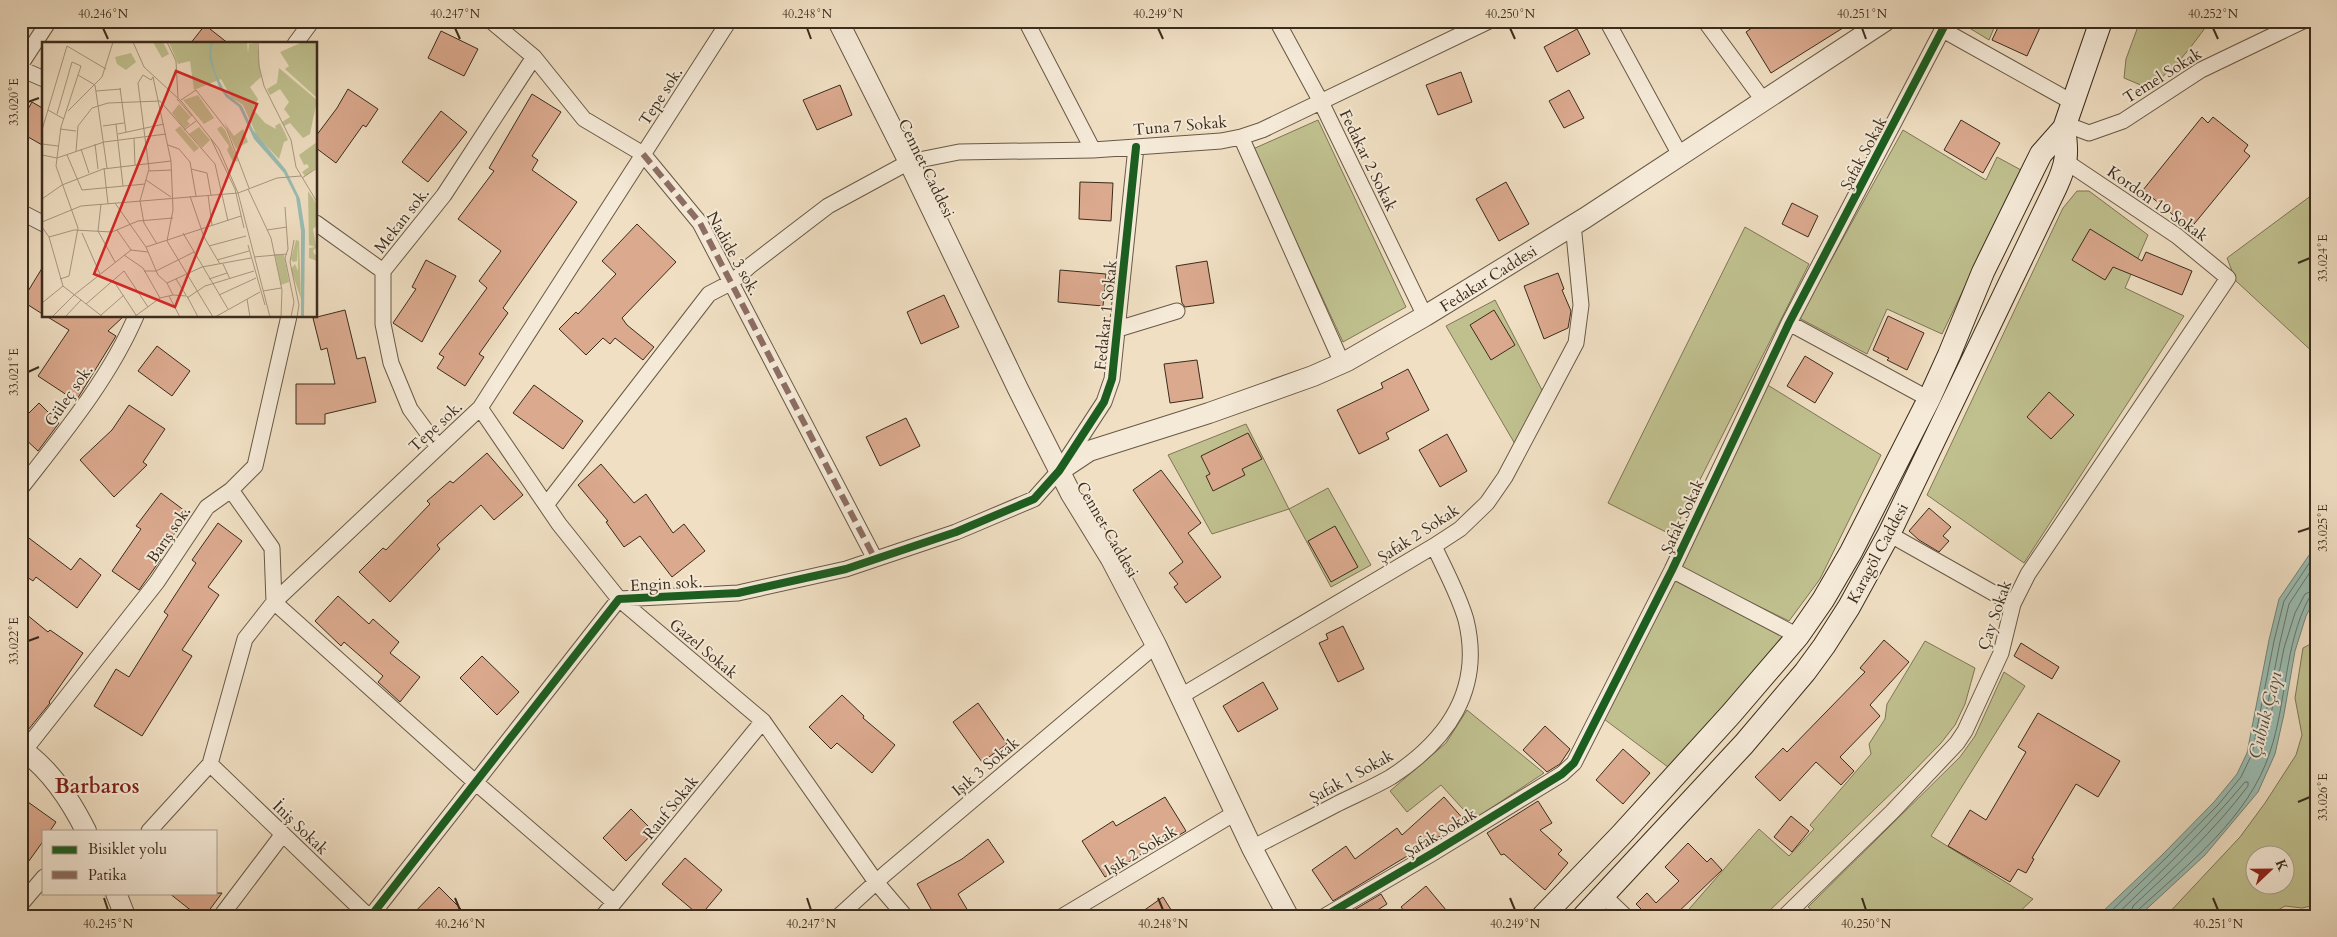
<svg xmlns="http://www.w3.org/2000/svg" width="2337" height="937" viewBox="0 0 2337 937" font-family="Cardo,serif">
  <rect width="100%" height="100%" fill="#f0dfc3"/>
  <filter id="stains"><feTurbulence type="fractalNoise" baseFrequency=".004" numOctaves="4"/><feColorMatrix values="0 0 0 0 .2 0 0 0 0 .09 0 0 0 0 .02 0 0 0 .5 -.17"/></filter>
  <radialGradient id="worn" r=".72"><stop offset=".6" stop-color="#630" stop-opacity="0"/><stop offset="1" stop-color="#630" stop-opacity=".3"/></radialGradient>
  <path fill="#c0c08f" stroke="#7e7656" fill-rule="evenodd" d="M1958,21H1997L1989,40Z
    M2140,21H2210C2197,39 2166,84 2143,86L2124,78L2126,59Z
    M1318,120L1406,307L1343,342L1253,149Z
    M1903,130L1986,180L1997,157L2021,170L1942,334L1887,309L1867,354L1799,318Z
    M2077,191H2089L2148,235L2125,288L2184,316L2024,563L1927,495L2063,208Z
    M2316,192V355L2236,281L2227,258Z
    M1745,227L1809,264L1672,535L1608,503Z
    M1495,300L1543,392L1515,444L1446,326Z
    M1766,384L1881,455L1820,579L1789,621L1679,567Z
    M1246,424L1289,509L1328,488L1371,565L1331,587L1289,509L1212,534L1168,455Z
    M1675,581L1785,637L1668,767L1604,719Z
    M1925,641L1975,668L1965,704L1955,725L1941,743L1905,780L1764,916H1683L1759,829L1789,856L1814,829L1810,825L1871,754L1869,744L1885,719L1887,704Z
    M2316,641V905L2302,908L2285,906L2268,916H2166L2240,837L2265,803L2296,755L2302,735L2295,698L2303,648ZM2254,854H2284V884H2254Z
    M2004,672L2025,686L1931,836L2033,899L2015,916H1819L1808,907L1960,757L1975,736Z
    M1467,710L1544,773L1473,820L1441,785L1407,812L1390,791L1446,743Z"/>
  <path fill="#9abdb3" stroke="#748377" d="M2316,545V597L2306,616L2295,651L2284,714L2275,754L2258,792L2205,855L2139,916H2098L2162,855L2214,802L2237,774L2247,753L2269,640L2279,599Z"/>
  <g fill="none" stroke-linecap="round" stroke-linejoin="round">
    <path stroke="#6a7468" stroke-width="1" d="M2316,563L2289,604L2280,642L2259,749L2261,752L2264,750L2284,648L2295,613L2305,594L2316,589
      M2106,916L2166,858L2218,805L2241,777L2252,754L2274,641L2284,601L2316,553
      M2115,916C2160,873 2205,830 2245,782H2248V786C2214,831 2174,868 2133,906L2130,916
      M2136,916L2138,910C2187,865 2249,818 2270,752C2287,701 2284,646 2309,598L2316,596"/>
  </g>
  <path fill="#dba98e" stroke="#3b2c1c" d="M1762,21H1854L1771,73L1746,32Z
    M2001,21H2043L2027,56L1992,40Z
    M205,25L229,44H190Z
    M1577,29L1590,54L1557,72L1544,47Z
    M441,31L478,49L464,76L428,58Z
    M1461,72L1472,102L1438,115L1426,85Z
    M840,85L852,115L817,130L803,100Z
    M348,89L378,109L366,127L363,125L336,163L316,148V136L337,108Z
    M1569,90L1584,118L1564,128L1549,101Z
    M532,94L561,112L532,156L538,160L532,170L577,202L503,308L508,313L479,354L484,357L465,386L437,368L444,357L439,354L487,288L479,281L501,251L458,219L494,171L489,168Z
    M32,102L44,109V146L21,133V121Z
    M441,111L467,132L428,182L402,162Z
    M2202,117L2208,123L2213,117L2248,145L2244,151L2250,156L2190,229L2143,190Z
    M1961,120L2000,143L1983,173L1944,150Z
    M1080,182L1113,183L1111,221L1079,219Z
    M1506,182L1529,224L1499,241L1476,199Z
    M1792,203L1818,216L1808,237L1782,224Z
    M637,224L676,262L622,318L627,325L654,347L643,360L615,338L610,344L603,338L586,355L559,329L576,312L578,314L616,274L602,261Z
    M2090,229L2142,261L2146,252L2192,271L2182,295L2113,267L2105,280L2072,260Z
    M426,260L456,276L422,342L393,323L416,289L412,287Z
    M1207,261L1214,303L1185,307L1182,303L1176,266Z
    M44,265V315L22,301Z
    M1060,270L1106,274L1103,306L1058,302Z
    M1558,273L1564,289L1562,290L1571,311L1568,328L1544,339L1524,286Z
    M944,295L959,327L921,344L907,312Z
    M345,310L357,359L365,357L376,402L325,414V424H296V384H335L327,348L321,350L313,318Z
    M1494,310L1515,345L1491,360L1470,325Z
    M46,316H124L108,331L116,336L76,401L38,376L69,330Z
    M1888,316L1924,333L1907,370L1887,360L1889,358L1873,350Z
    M157,346L190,371L172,396L138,371Z
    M1805,356L1833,373L1815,403L1787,386Z
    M1197,360L1203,398L1170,403L1164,364Z
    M1408,369L1429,410L1386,433L1389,439L1359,454L1337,410L1383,388L1381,383Z
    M534,385L583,421L563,449L513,413Z
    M2049,392L2074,415L2051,439L2027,417Z
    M39,403L59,423L38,451L21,435V421Z
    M129,405L165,429L143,462L147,465L114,497L80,460L112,430Z
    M906,418L920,446L880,466L866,437Z
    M1248,433L1262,459L1242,469L1245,475L1213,491L1206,476L1210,474L1201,456Z
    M1447,434L1467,471L1440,487L1419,450Z
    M487,453L523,495L494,520L481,505L437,545L440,549L390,602L359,572L383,548L386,550L430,504L427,501L450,481L453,483Z
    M601,464L634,503L646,494L673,533L684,524L705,551L672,577L640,536L624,547L606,522L608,521L578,485Z
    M1161,470L1201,523L1188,533L1221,577L1186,603L1174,587L1178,584L1169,573L1183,562L1133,490Z
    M161,493L189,514L157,557L161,559L139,590L112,571L141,529L136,526Z
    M1929,508L1951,527L1943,536L1949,541L1939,552L1919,540L1909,531Z
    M218,523L242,541L208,587L219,595L182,650L192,656L142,736L94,706L116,669L129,677L168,615L164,612L196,563L192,560Z
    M1335,526L1358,567L1331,582L1308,541Z
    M21,532L71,570L80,558L101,575L77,608L36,577L33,581L21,573Z
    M338,596L369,624L373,619L399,642L390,653L420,677L400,702L378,682L383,676L344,642L341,646L315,621Z
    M21,610L48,632L50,630L83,653L49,702L50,703L28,730L21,726Z
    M1343,626L1364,669L1338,682L1319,643L1328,639L1326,634Z
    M1884,640L1909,662L1870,705L1880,716L1840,757L1854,771L1841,785L1816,762L1780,801L1755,777L1783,748L1787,752L1865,672L1860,668Z
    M2021,643L2059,667L2052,679L2014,656Z
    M482,656L519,692L497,715L460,678Z
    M1263,682L1278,709L1238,732L1223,706Z
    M842,695L864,716L863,718L895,745L872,773L837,743L831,749L809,727Z
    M978,703L1007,744L982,762L953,722Z
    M2038,713L2120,761L2098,797L2076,784L2032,858L2034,859L2026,873L2018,869L2010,882L1948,846L1970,810L1986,820L2026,752L2018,747Z
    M1545,726L1570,749L1560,764L1547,772L1523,750Z
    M1623,749L1650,773L1623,804L1596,780Z
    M21,797L56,822L50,831H44V840L21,872Z
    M1165,797L1186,831L1152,851L1151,848L1105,877L1082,841L1113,821L1116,826Z
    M1444,797L1465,821L1333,901L1312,870L1346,846L1355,859L1397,828L1402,835Z
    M1538,801L1552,823L1540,830L1562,850L1558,854L1568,863L1545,890L1504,854L1501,855L1487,833Z
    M631,809L654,832L626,861L603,838Z
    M1791,816L1809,831L1792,852L1774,837Z
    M988,839L1004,862L958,894L971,916H935L917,884L962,859Z
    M1688,843L1707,862L1711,858L1722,870L1674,916H1643L1646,914L1636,904L1647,893L1656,903L1679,881L1665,867Z
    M685,858L722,890L700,916L662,884Z
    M1426,886L1451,916H1408L1401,907Z
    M439,887L468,916H411Z
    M169,893H222L205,916H198Z
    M1381,894L1387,904L1368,916H1344Z
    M1163,897L1175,916H1136Z"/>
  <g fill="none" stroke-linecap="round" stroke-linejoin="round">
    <defs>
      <path id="minor" d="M491,21L534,57L584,119L643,154L700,223L875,559
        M1026,21L1093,150
        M1277,21L1321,102L1425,316
        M1607,21L1680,155
        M1705,21L1763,100
        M1943,30L2072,102
        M295,44L312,21
        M21,64L49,21
        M21,69L44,79
        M2065,124L2089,133L2123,121L2201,70L2303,21
        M1241,137L1342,363
        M21,212L44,224
        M316,223L383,271
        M1789,323L1929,399
        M1118,329L1177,311
        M480,408L559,524L619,599L763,721L876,882L905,916
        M438,447L410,409L391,363L383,324V271L444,195L534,57
        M21,488C63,434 109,379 136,316
        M231,490L272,548L274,602L475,782L614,902
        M546,505L709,294L732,282L751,265L828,206L909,162L959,152L1093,150L1221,141L1241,137L1262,130L1489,21
        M1889,534L2013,604
        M1672,570L1798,636
        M1181,696L1434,546L1460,529L1487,503L1505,477L1576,343L1581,305L1573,224
        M24,751L157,582L207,507L231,490L255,466L289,316
        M210,764L368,916
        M149,831L210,764L245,639L274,602L480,408L729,21
        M1252,848C1280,833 1309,819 1337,804C1355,795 1374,787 1391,777C1448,740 1483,689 1466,620C1459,595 1445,570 1434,546
        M1604,896L1625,916
        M21,904L44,877
        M221,916L283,834
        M371,916L619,599L738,593L846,569L956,532L1034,499L1059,471L1104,402L1112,379L1136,147
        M603,916L763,721
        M839,916L885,874L1156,645
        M1063,916L1235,813
        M1325,916L1433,853L1562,774L1574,763L1672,570L1789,323L1947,21
        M1785,916L1892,812L1957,743L1965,731L2001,653L2013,604L2028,574L2228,278L2177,236L2065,161"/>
      <path id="tertiary" d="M838,21L909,162L1018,389L1071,494L1111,559L1156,645L1252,848L1288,916
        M1059,471L1089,451L1209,413L1313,376L1347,361L1425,316L1585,218L1885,21
        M21,749C49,768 71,801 86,831
        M116,893L125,916"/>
      <path id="secondary" d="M1543,916L1621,835L1731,714L1798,636L1823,600L1851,552L1929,399L1949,355L1983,272L2034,168L2041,154L2064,128L2101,21
        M1584,916L1744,744L1805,672L1824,646L1849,607L1889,534L2056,187C2067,163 2068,154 2064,128"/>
    </defs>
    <use href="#minor" stroke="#685946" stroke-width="17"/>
    <use href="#tertiary" stroke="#685946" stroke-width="22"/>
    <use href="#secondary" stroke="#3b2c1c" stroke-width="24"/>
    <use href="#minor" stroke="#f5ead8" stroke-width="15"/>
    <use href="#tertiary" stroke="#f5ead8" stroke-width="20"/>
    <use href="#secondary" stroke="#f5ead8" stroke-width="22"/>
    <path stroke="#8d6e63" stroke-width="6" stroke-dasharray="12 6" stroke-linecap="butt" d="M643,154L700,223L875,559"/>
    <defs>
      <path id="cycleway" d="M371,916L619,599L738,593L846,569L956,532L1034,499L1059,471L1104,402L1112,379L1136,147
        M1325,916L1433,853L1562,774L1574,763L1672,570L1789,323L1947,21"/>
    </defs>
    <use href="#cycleway" stroke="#f5ead8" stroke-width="11"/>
    <use href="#cycleway" stroke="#1b5e20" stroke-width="8"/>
  </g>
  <path fill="none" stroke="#3b2c1c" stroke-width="2" d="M103,28L108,39M455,28L460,39M807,28L811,39M1158,28L1163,39M1510,28L1515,39M1862,28L1866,39M2213,28L2218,39M28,102L39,98M2298,263L2310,258M28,372L39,367M2298,532L2310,528M28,641L39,637M2298,802L2310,797M104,898L108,910M455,898L460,910M807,898L811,910M1158,898L1163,910M1510,898L1515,910M1862,898L1866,910M2213,898L2218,910"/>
  <g text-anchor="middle" stroke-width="4" stroke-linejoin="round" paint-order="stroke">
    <g font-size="16" fill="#3b2c1c" stroke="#f5ead8">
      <text transform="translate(2162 75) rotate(-32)" y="6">Temel Sokak</text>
      <text transform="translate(660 96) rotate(-57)" y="6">Tepe sok.</text>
      <text transform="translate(1180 125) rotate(-5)" y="6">Tuna 7 Sokak</text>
      <text transform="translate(1863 153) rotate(-62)" y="6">Şafak Sokak</text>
      <text transform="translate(1369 160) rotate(64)" y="6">Fedakar 2 Sokak</text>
      <text transform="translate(927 168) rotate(64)" y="6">Cennet Caddesi</text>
      <text transform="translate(2158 203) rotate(35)" y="6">Kordon 19 Sokak</text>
      <text transform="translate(401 220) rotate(-52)" y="6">Mekan sok.</text>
      <text transform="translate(734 253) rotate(61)" y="6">Nadide 3 sok.</text>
      <text transform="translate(1488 278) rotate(-32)" y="6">Fedakar Caddesi</text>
      <text transform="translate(1105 315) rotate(-84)" y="6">Fedakar 1 Sokak</text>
      <text transform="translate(68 395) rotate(-55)" y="6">Güleç sok.</text>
      <text transform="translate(435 426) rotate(-43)" y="6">Tepe sok.</text>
      <text transform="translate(1682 516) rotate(-65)" y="6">Şafak Sokak</text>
      <text transform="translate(1108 529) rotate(60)" y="6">Cennet Caddesi</text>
      <text transform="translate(1418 533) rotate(-33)" y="6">Şafak 2 Sokak</text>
      <text transform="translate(168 534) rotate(-56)" y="6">Barış sok.</text>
      <text transform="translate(1877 553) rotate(-62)" y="6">Karagöl Caddesi</text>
      <text transform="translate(666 583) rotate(-3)" y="6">Engin sok.</text>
      <text transform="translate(1994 615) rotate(-71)" y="6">Çay Sokak</text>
      <text transform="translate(704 648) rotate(40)" y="6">Gazel Sokak</text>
      <text transform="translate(985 766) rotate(-40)" y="6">Işık 3 Sokak</text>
      <text transform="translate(1351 776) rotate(-29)" y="6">Şafak 1 Sokak</text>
      <text transform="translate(670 807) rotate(-51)" y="6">Rauf Sokak</text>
      <text transform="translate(301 827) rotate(44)" y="6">İniş Sokak</text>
      <text transform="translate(1440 832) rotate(-31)" y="6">Şafak Sokak</text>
      <text transform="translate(1140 850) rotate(-31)" y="6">Işık 2 Sokak</text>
    </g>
    <g font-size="18" font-style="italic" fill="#535042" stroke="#f5ead8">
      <text transform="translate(2265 715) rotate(-76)" y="6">Çubuk Çayı</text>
    </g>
    <g font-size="21" font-weight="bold" fill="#7a1f14" stroke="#f5ead8">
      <text x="97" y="793">Barbaros</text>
    </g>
  </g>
  <g transform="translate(42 42)">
    <rect width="275" height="275" fill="#f0dfc3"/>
    <path d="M111,0H121L127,12L120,16ZM127,0H205L206,11L207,2L215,1L219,35L208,45L216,57L211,67L223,81L234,87L233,84L238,81L243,91L246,98L242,100L237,117L215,94L201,63L189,55L179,37L152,48L148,19L136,22ZM261,0H275V56L243,27L247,24L238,10ZM89,11L94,20L84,28L75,22L73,15ZM237,26L275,58L268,92L261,96L248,81L242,84L240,80L248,75L242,67L247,60L238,47L228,53L225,47L235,41ZM156,53L172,76L162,82L141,58ZM137,62L149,75L145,79L148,82L142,87L130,71ZM182,80L192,94L201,87L206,100L194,107ZM138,84L157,106L152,110L133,88ZM179,84L183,88L196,119L191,120L185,108L187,104L175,87ZM157,85L168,98L160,106L147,92ZM275,100V125L263,134L260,130L267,125L265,122L262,123L257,113ZM266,149L275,162V184L271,187L275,209L274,206L271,209L273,213L275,211V219L267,216V206L273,205L267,203ZM254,198L257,199L259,257L249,227L253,222L256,229V202L255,219L251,220L249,217ZM233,212L242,213L247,240L239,243Z" fill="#c0c08f"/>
    <path d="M168,0H171L169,11L173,30L183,50L200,64L211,88L244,128L258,157L263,189L262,275H259V189L254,155L242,131L212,97L197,65L184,55L177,45L167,17Z" fill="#9abdb3"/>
    <path fill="none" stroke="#a89780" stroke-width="1" d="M91,0L102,25L140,60L177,107L196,151L228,275M125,0L134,19L136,56M216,0L217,24L222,44L249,98L254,125L275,160M36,33L53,43L65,126M78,46L84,90M54,49L79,47M135,57L150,74M139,58L154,48L185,88L207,146M6,68L22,77M26,69L60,35L71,0M15,72L30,20L39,24L19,85L14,124L36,186L27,234L18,237M74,82L81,144M61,84L82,81M18,87L34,89M0,88L25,4L64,27M142,88L154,79M76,92L122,82M92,96L93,123M169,97L193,147L202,186M0,102L16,104M53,102L56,127M126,103L137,107L148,120L154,154M39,107L47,131M34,109L36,84L50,66L66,61L118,59L173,122L186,179M0,113L15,116L62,100L124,92M25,113L40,148L103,142M62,126L66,162M149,127L165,131L169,153M107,129L130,128M260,136L275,126M104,138L129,155M206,147L229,196L240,248L239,275M166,153L170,183M148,154L162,195L178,222M0,157L20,143L61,127L129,119M73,161L104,205L116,233L125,241L131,253M59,162L56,189L73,220M243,165L246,207L243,216L252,260L249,275M0,180L39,164L196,151L235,136L259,134M0,185L7,195L21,244L61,275M75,188L89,208L106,210M225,188L245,185M40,191L58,232M141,191L186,267M7,195L32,188L70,190L96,179L131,176M252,198L248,220L257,263L255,275M115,202L102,181L98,159L107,127L96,41L101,33L109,38L111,35L129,119L131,168L125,199L171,275M206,203L223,263M167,204L204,194M104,205L199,174M82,213L101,226L118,256M212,215L245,212M175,218L207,209M181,222L188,237M102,229H114L152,210M134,237L144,253M167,237L185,231M71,238L94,273M125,241L160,225L209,216M221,249L239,246M177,253L214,236M127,254L138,275M145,256L163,244L212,229M205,257L208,275M0,261L21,244M44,262L82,229L106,265M59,273L82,253M10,275L32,253L89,208M23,275L39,258M92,275L118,256L131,253L145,254L156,275M173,275L218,250"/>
    <path fill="#d62828" fill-opacity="0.15" stroke="#d62828" stroke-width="2.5" d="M134,29L215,62L133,265L52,232Z"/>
    <rect width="275" height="275" fill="none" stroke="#3b2c1c" stroke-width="2.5"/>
  </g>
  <rect width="2337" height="937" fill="none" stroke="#f0dfc3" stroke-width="55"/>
  <rect x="42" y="830" width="175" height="65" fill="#f5ead8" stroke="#ab9e8d"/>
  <rect x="52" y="846" width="25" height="8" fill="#1b5e20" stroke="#ab9e8d"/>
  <text x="88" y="854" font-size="15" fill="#3b2c1c">Bisiklet yolu</text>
  <rect x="52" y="871" width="25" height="8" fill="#8d6e63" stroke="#ab9e8d"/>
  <text x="88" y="880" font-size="15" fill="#3b2c1c">Patika</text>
  <g transform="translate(2270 870) rotate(68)"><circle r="24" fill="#f5ead8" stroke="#ab9e8d"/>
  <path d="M0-4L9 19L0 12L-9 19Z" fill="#8f2418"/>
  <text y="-8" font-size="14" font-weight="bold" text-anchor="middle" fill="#3b2c1c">K</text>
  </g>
  <rect x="28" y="28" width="2282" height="882" fill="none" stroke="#3b2c1c" stroke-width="2"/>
  <g font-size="12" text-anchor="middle" fill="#3b2c1c">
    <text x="103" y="18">40.246°N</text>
    <text x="455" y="18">40.247°N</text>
    <text x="807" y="18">40.248°N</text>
    <text x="1158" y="18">40.249°N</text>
    <text x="1510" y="18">40.250°N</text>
    <text x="1862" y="18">40.251°N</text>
    <text x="2213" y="18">40.252°N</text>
    <text transform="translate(14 102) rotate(-90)" y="4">33.020°E</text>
    <text transform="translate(2323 258) rotate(-90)" y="4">33.024°E</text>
    <text transform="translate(14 372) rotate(-90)" y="4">33.021°E</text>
    <text transform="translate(2323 528) rotate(-90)" y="4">33.025°E</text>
    <text transform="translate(14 641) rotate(-90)" y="4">33.022°E</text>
    <text transform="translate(2323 797) rotate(-90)" y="4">33.026°E</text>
    <text x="108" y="928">40.245°N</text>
    <text x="460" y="928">40.246°N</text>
    <text x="811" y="928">40.247°N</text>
    <text x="1163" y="928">40.248°N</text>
    <text x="1515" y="928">40.249°N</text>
    <text x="1866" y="928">40.250°N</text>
    <text x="2218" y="928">40.251°N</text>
  </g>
  <rect width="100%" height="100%" filter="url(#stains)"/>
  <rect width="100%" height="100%" fill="url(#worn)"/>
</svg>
